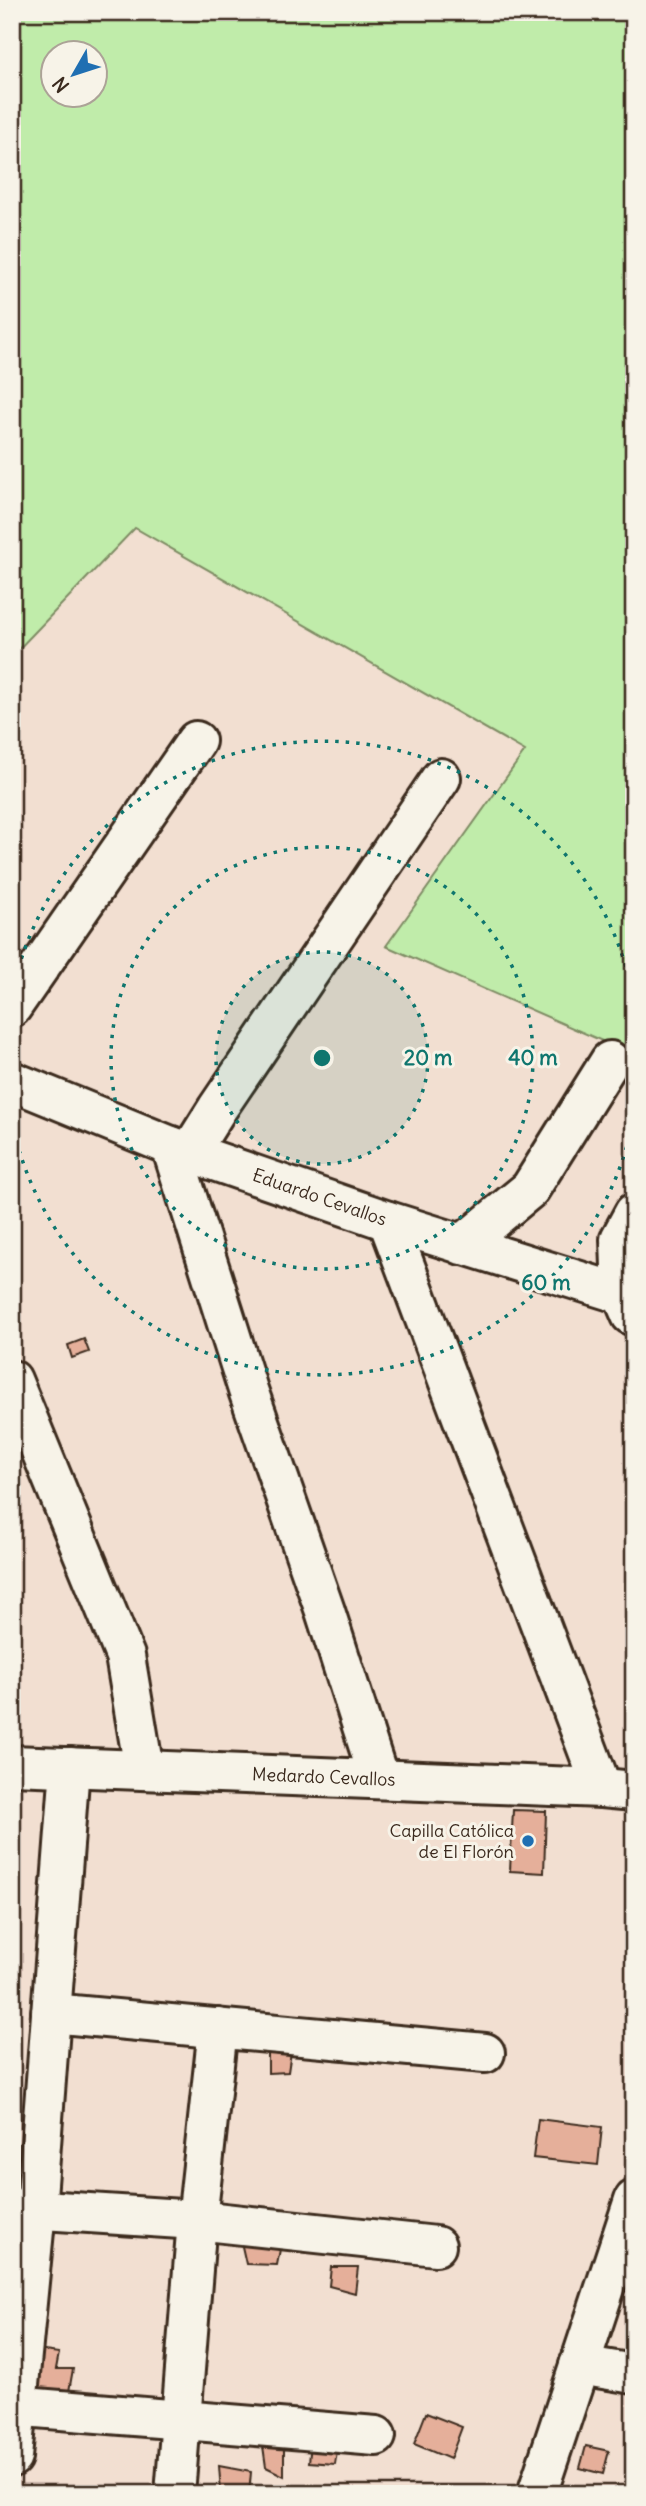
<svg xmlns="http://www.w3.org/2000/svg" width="646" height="2506" viewBox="0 0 646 2506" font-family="Delius,sans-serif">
  <rect width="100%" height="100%" fill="#f2dfd1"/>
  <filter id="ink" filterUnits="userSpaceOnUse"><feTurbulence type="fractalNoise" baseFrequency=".0143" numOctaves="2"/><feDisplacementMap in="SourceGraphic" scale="14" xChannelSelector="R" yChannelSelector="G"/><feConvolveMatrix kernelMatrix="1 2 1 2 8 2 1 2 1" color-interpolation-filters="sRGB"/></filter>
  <g filter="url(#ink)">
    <path fill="#c0ecaa" stroke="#7e8b64" stroke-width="2" fill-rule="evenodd" d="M12,12H634V1055L386,946L525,751L135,528L12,656ZM52,52H94V94H52Z"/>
    <path fill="#e5af9a" stroke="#3b2a1e" stroke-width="2" d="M84,1339L89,1352L72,1358L68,1345Z
      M513,1810L546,1811L544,1873L510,1871Z
      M268,2051L291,2052L288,2072L268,2073Z
      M538,2119L602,2127L598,2165L533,2158Z
      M282,2239L277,2265L246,2264L241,2242Z
      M331,2267H358L355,2293L329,2286Z
      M37,2350L59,2353L56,2369H73L68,2397L32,2393Z
      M426,2413L462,2427L450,2459L414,2444Z
      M312,2435L339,2438L335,2464L309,2462Z
      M262,2439L284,2447V2476L266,2467Z
      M586,2446L609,2451L603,2474L580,2468Z
      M219,2466L251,2472L249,2494L221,2492Z"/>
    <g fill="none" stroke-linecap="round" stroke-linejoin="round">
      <defs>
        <g id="minor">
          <path d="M12,1007L196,741"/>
          <path id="s1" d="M12,1081L171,1146L388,1221L634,1298"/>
          <path d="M171,1146L248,1390L325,1611L379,1779"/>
          <path d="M190,1152L217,1109L441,778"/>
          <path d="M388,1221L602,1788"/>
          <path d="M462,1245L530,1189L610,1061"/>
          <path d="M631,1315L622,1294L620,1239L634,1213"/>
          <path d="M12,1380L125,1656L144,1770"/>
          <path id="s2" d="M12,1765L602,1788L634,1791"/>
          <path d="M51,2013L485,2053"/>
          <path d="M12,2208L197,2220L436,2246"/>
          <path d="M579,2365L634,2374"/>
          <path d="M12,2406L376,2436"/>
          <path d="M12,2457L36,2210L70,1767"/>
          <path d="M175,2494L197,2220L218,2028"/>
          <path d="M537,2494L634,2200"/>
        </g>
      </defs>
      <use href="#minor" stroke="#3b2a1e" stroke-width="44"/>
      <use href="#minor" stroke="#f7f3e8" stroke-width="38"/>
    </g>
  </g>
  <circle cx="322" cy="1058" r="106" fill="#0f766e" fill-opacity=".12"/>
  <g fill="none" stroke="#0f766e" stroke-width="3.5" stroke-dasharray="3.5 7">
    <circle cx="322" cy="1058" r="106"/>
    <circle cx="322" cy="1058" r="211"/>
    <path d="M634 1116A317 317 0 0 1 13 1127M13 989A317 317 0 0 1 634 1000"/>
  </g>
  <circle fill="#1f6fb2" stroke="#f7f3e8" stroke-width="2.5" cx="528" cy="1841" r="7"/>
  <g text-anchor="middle" stroke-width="6" stroke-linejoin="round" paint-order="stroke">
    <g font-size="18" fill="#3b2a1e" stroke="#f7f3e8">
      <text dy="6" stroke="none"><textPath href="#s1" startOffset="329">Eduardo Cevallos</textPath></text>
      <text dy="6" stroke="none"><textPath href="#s2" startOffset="312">Medardo Cevallos</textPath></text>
    </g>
    <g font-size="18" fill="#3b2a1e" stroke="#f7f3e8" text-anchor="end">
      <text x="514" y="1837">Capilla Católica<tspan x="514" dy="21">de El Florón</tspan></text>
    </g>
  </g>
  <circle cx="322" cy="1058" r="10" fill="#0f766e" stroke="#f7f3e8" stroke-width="3.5"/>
  <g font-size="21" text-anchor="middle" font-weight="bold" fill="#0f766e" stroke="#f7f3e8" stroke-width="6" stroke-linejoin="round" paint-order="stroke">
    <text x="428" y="1065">20 m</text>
    <text x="533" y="1065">40 m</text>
    <text x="546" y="1290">60 m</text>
  </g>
  <rect width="646" height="2506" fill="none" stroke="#f7f3e8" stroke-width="42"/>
  <rect x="21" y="21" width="604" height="2464" fill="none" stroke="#3b2a1e" stroke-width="2.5" filter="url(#ink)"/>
  <g transform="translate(74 74) rotate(231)"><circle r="33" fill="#f7f3e8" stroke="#aca397" stroke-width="2"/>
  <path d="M0-5L12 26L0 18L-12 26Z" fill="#1f6fb2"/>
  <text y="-10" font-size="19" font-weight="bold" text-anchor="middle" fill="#3b2a1e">N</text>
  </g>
</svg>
